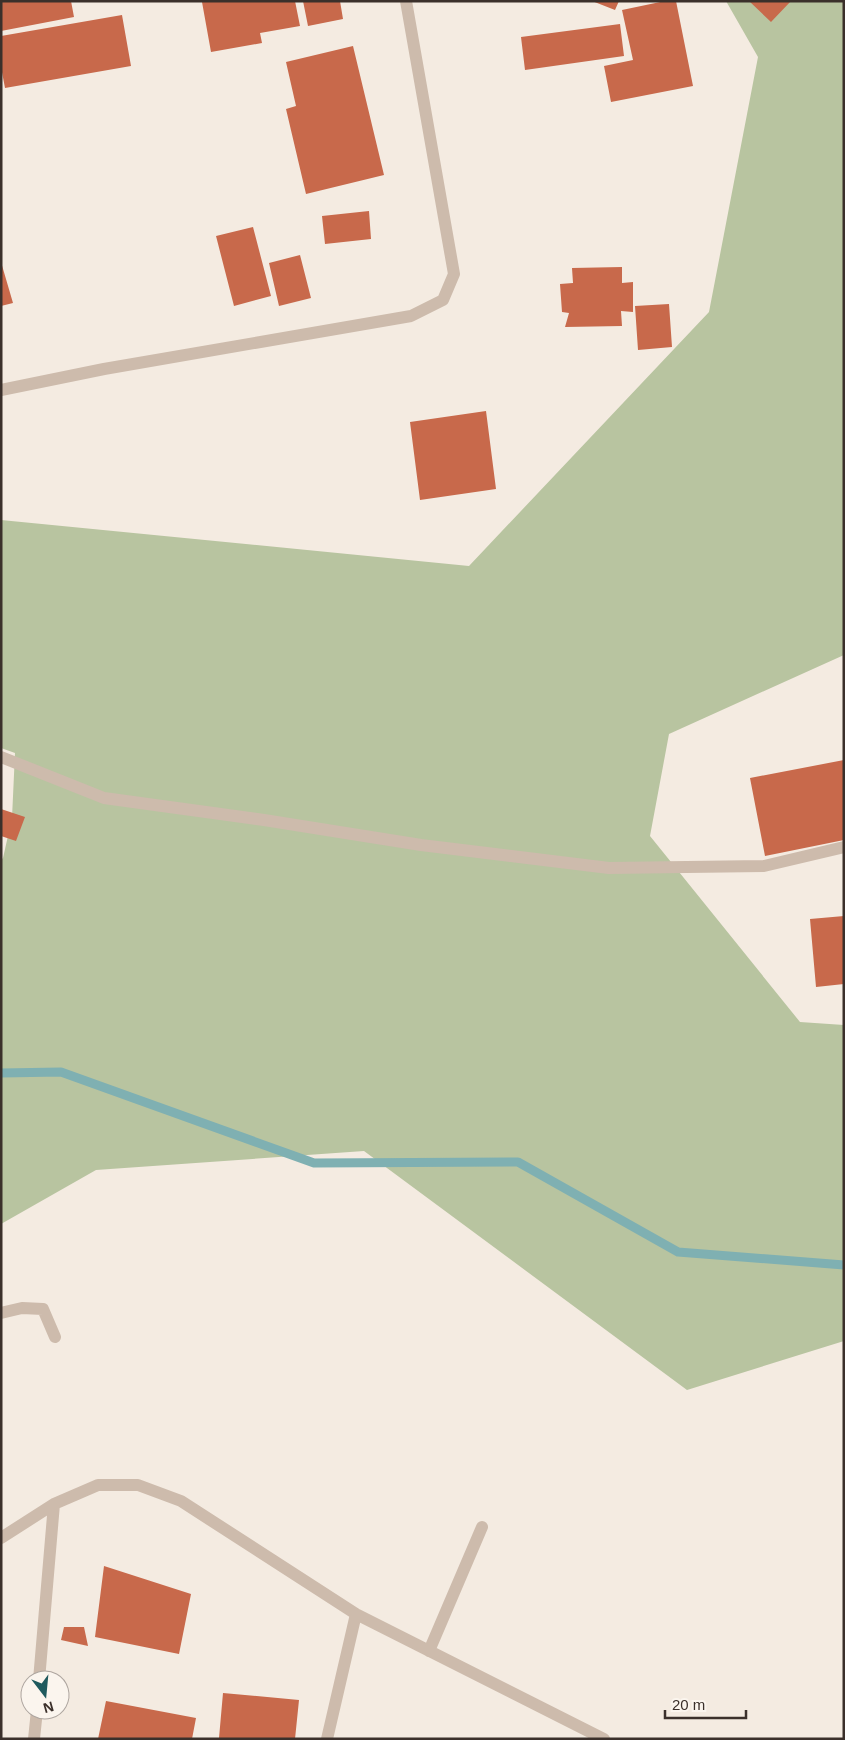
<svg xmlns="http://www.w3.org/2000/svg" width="845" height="1740" viewBox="0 0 845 1740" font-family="Arial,sans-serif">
  <rect width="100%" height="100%" fill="#f4ebe1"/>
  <path fill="#b8c4a0" d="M726,1H844V655L669,734L650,836L800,1022L844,1025V1341L687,1390L364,1151L96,1170L1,1224V860L3,858L12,818L15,753L1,748V520L469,566L709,312L758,57Z"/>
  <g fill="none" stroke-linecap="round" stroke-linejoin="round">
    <path stroke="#7fb0b2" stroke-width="9" d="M1,1073L61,1072L314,1163L518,1162L678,1252L844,1265"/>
  </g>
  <path fill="#c8694b" d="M1,1H71L74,17L1,31Z
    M295,1L300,26L260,33L262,43L211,52L202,2Z
    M303,1H340L343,19L308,26Z
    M592,1H619L615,10Z
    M665,1H676L693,86L611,102L604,66L633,60L622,10Z
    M749,1H791L771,22Z
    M122,15L131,66L5,88L1,67V36Z
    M620,24L624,56L525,70L521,37Z
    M353,46L384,175L306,194L286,109L296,106L286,62Z
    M369,211L371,239L325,244L322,216Z
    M253,227L271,296L234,306L216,236Z
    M300,255L311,298L279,306L269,263Z
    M1,262L13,303L1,306Z
    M622,267V283L633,282V312L621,311L622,326L565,327L569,313L562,312L560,284L573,283L572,268Z
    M669,304L672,347L638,350L635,306Z
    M486,411L496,489L420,500L410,422Z
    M844,760V840L765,856L750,778Z
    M1,809L25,817L16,841L1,836Z
    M844,916V984L816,987L810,919Z
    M104,1566L191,1594L179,1654L95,1637Z
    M64,1627H84L88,1646L61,1640Z
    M223,1693L299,1700L295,1739L219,1738Z
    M106,1701L196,1718L192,1739H98Z"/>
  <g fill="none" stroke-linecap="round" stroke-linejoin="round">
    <path stroke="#cdbbac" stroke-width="12" d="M1,390L104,369L411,316L443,300L454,274L406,1
      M1,757L104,798L264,820L421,845L609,868L764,866L844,847
      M1,1313L22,1308L43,1309L55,1337
      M1,1538L54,1504L98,1485H138L181,1501L356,1614L604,1739
      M429,1651L482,1527
      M39,1680L54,1504
      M34,1739L37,1710
      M327,1739L356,1614"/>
  </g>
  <rect width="845" height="1740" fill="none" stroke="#3b302b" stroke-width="5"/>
  <g transform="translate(45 1695) rotate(164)"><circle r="24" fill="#fbf5ee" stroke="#aea6a0"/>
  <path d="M0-4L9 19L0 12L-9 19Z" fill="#1f5a5e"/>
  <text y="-8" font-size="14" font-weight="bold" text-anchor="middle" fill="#3b302b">N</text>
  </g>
  <path d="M665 1710v8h81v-8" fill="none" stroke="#3b302b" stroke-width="2.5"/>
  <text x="672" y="1710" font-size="15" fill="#3b302b" stroke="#fbf5ee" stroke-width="4" paint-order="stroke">20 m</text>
</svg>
